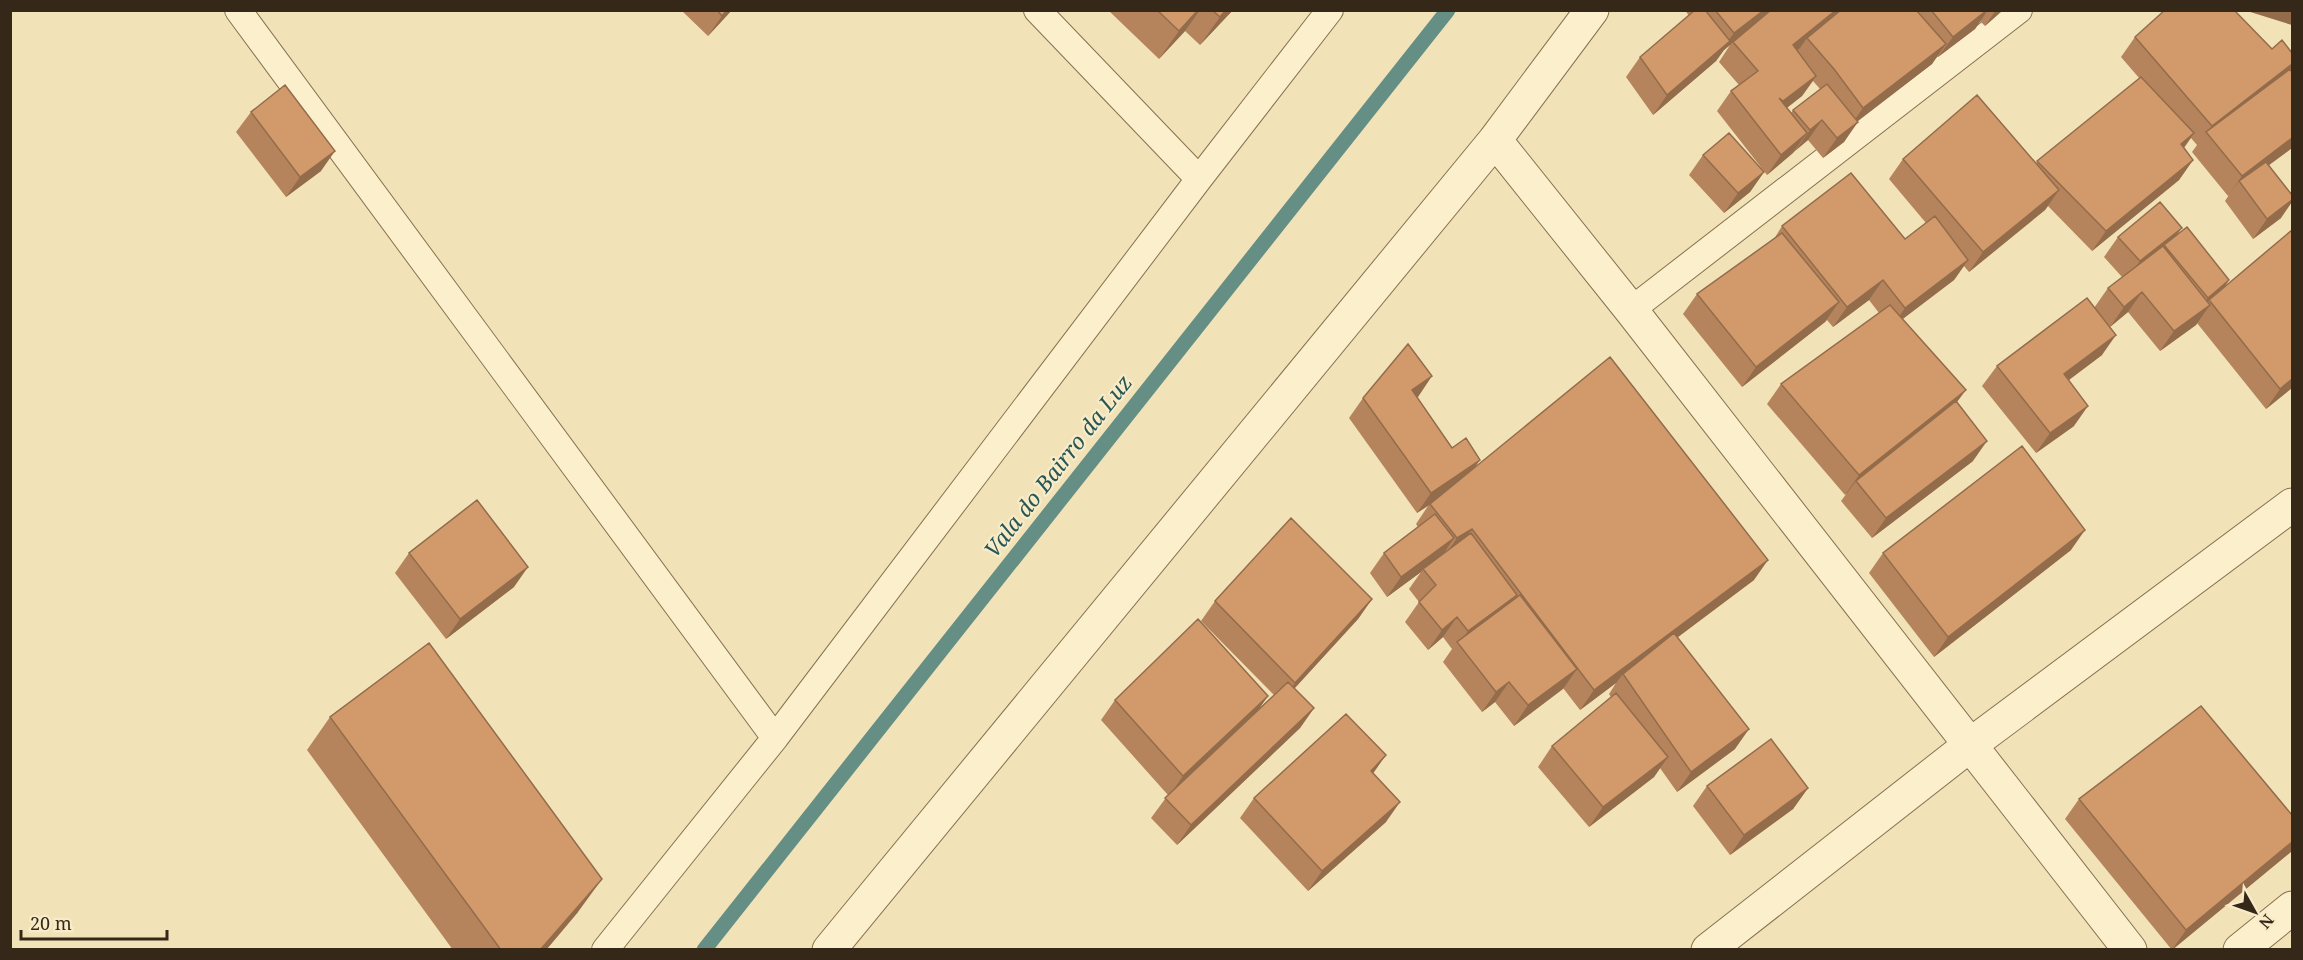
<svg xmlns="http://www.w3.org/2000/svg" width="2303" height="960" viewBox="0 0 2303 960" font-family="'Noto Serif',serif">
  <rect width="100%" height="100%" fill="#f1e2b8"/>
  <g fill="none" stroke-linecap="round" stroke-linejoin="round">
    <path stroke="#658e85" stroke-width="15" d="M704,950L1448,10"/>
    <defs>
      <path id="lane" d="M238,10L775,738
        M1037,10L1199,179
        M1631,310L2019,10
        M605,950L775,738L1199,179L1330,10"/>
      <path id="street" d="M1495,140L1631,310L2130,950
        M829,950L1495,140L1592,10
        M1708,950L1970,745L2292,505
        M2240,950L2292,908"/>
    </defs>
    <use href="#lane" stroke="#887152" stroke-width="28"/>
    <use href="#street" stroke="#887152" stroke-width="35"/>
    <use href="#lane" stroke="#fbefcc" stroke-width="26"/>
    <use href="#street" stroke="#fbefcc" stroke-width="33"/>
  </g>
  <path fill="#b5845c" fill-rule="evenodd" d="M681,10H732L708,36Z
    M1108,10H1233L1200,45L1185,31L1159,59Z
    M1685,10H2003L1985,26L1980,21L1975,29L1938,57L1937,56L1932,64L1857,121L1844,142L1823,158L1808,140L1767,175L1717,111L1731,91L1739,85L1719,62L1730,45L1724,50L1716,61L1653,115L1626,77L1640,57L1689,16ZM1813,81L1820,89L1793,110L1791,113L1787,108L1802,96Z
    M2135,37L2291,70L2292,148L2269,165L2281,218L2253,239L2225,201L2229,195L2228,196L2192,152L2197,145L2191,138L2184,148L2193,160L2179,180L2092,251L2048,206L2045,210L1969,272L1964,266L1954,280L1902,319L1957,402L1973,461L1872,538L1841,501L1847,493L1845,495L1767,404L1781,384L1879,313L1869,300L1833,327L1827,320L1825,322L1742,387L1683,314L1697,294L1774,239L1782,226L1905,239L1926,223L1889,179L1903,159L2036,163L2140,79L2121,57Z
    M251,112L321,171L286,197L236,132Z
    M1703,155L1764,172L1750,192L1724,213L1689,175Z
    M2177,235L2229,280L2224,288L2292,388L2266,409L2197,323L2196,325L2160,351L2128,312L2110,327L2102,355L2069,380L2074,426L2036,453L1982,386L1997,366L2094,308L2108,288L2122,277L2104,257L2118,237Z
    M1417,397L1452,448L1476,467L1754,580L1677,637L1735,749L1677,792L1660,768L1654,777L1589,827L1538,767L1552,746L1611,697L1609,694L1616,683L1580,710L1563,688L1514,726L1495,702L1482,712L1443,662L1452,649L1443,637L1428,650L1405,622L1419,602L1409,589L1421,572L1387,597L1370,573L1384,553L1418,527L1416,524L1428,506L1417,513L1349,418L1363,398L1418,397Z
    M2071,550L1934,657L1869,573L1883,553Z
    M409,553L514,587L446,639L395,573Z
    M1372,599L1358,619L1294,689L1314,708L1300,728L1177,845L1151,818L1168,795L1101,720L1115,700L1268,696L1257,711L1274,695L1201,621L1215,601Z
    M330,717L578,912L546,950H453L307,750Z
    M1373,773L1386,822L1308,891L1240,818L1254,798Z
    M1707,786L1808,788L1793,809L1730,855L1693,806Z
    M2079,799L2292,851L2172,950L2065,819Z"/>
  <path fill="#936c4b" d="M727,10H732L708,36L722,16Z
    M1198,10H1200L1185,31L1159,59L1179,31Z
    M1226,10H1233L1200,45L1220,17Z
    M1764,10H1775L1733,42L1730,45L1724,50L1716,61L1653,115L1667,95L1725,45L1734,33Z
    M1836,10H1848L1807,38L1800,48L1779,65L1793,45Z
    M1987,10H1988L1975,29L1938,57L1953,37Z
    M1996,10H2003L1985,26Z
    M2244,10H2292V25Z
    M1946,44L1932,64L1849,128L1863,108Z
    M2292,64V68L2284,80L2207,132L2212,126Z
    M1816,76L1802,96L1769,121L1783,101Z
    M1822,120L1808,140L1796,150L1810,130Z
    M1858,122L1844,142L1823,158L1837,138Z
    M1807,133L1793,153L1767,175L1781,155Z
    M2194,133L2180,153L2181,144Z
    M2292,138V148L2242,185L2239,181L2228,196L2242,176Z
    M335,151L321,171L286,197L300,177Z
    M2193,160L2179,180L2092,251L2106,231Z
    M1764,172L1750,192L1724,213L1738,193Z
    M2059,190L2045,210L1969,272L1983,252Z
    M2292,200V202L2281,218L2253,239L2267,219Z
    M2182,228L2167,248L2164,245L2155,258L2126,281L2140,261Z
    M1968,260L1954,280L1891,328L1905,308Z
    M1883,280L1869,300L1833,327L1847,307Z
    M2229,280L2215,300H2209L2201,311L2210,305L2196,325L2160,351L2174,331L2195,315L2208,298Z
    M2142,292L2128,312L2110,327L2124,307Z
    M1839,302L1825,322L1742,387L1756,367Z
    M2116,335L2102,355L2050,394L2064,374Z
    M1432,376L1418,397L1398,411L1412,390Z
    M2292,379V388L2266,409L2280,389Z
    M1966,390L1951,410L1856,481L1847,493L1845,495L1859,475Z
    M2088,406L2074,426L2036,453L2050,433Z
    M1987,441L1973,461L1872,538L1886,518Z
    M1480,460L1466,480L1417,513L1431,493Z
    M1472,529L1458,549L1443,558L1457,538Z
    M2085,530L2071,550L1934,657L1948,637Z
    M1454,538L1440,559L1423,569L1421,572L1387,597L1401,577Z
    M1768,560L1754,580L1625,677L1623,674L1616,683L1580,710L1594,690Z
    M528,567L514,587L446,639L460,619Z
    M1517,595L1503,615L1459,644L1468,631Z
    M1372,599L1358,619L1281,703L1295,683Z
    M1457,617L1443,637L1428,650L1442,630Z
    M1577,669L1563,689L1514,726L1528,705Z
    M1509,682L1495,702L1482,712L1496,692Z
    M1268,696L1254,716L1169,796L1183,776Z
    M1314,708L1300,728L1177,845L1191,825Z
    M1749,729L1735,749L1677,792L1691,772Z
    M1386,755L1372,775L1371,771Z
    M1668,757L1654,777L1589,827L1603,807Z
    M1808,788L1793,809L1730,855L1744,835Z
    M1400,802L1386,822L1308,891L1322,871Z
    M2292,842V851L2172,950L2186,930Z
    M602,879L578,912L546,950H540Z"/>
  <path fill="#d29a6b" stroke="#936c4b" stroke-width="1.5" d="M717,10H727L722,16Z
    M1157,10H1198L1179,31Z
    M1212,10H1226L1220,17Z
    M1695,10H1705L1730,41L1667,95L1640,57Z
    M1715,10H1764L1734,33Z
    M1771,10H1836L1793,45L1816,76L1783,101L1779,98L1807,133L1781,155L1731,91L1758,71L1733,42Z
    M1841,10H1916L1946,44L1863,108L1834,69L1807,38Z
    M1931,10H1987L1953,37Z
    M2165,10H2234L2272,49L2282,40L2292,53V64L2212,126L2135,37Z
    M2290,69L2292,72V138L2242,176L2206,132Z
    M2141,77L2194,133L2181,144L2193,160L2106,231L2037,161Z
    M1827,84L1858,122L1837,138L1822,120L1810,130L1793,110Z
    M285,85L335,151L300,177L251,112Z
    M1977,95L2059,190L1983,252L1903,159Z
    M1729,133L1764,172L1738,193L1703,155Z
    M2266,162L2292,195V200L2267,219L2239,181Z
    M1851,173L1905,239L1935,216L1968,260L1905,308L1883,280L1847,307L1782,226Z
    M2160,202L2182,228L2140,261L2118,237Z
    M2187,227L2229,280L2208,298L2164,245Z
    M2292,230V379L2280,389L2209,300Z
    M1782,233L1839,302L1756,367L1697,294Z
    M2163,246L2210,305L2174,331L2142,292L2124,307L2108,288Z
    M2087,298L2116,335L2064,374L2088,406L2050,433L1997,366Z
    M1890,305L1966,390L1859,475L1781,384Z
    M1408,344L1432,376L1412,390L1452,448L1466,438L1480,460L1431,493L1363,398Z
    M1610,357L1768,560L1594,690L1472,529L1457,538L1430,504Z
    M1956,401L1987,441L1886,518L1856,481Z
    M2022,446L2085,530L1948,637L1883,553Z
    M477,500L528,567L460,619L409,553Z
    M1435,514L1454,538L1401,577L1384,553Z
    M1291,518L1372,599L1295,683L1215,601Z
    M1471,533L1517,595L1468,631L1457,617L1442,630L1419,602L1436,585L1423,569Z
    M1520,595L1577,669L1528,705L1509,682L1496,692L1457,642Z
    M1198,619L1268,696L1183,776L1115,700Z
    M1674,633L1749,729L1691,772L1623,674Z
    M429,643L602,879L540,950H501L330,717Z
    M1288,682L1314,708L1191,825L1165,798Z
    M1616,693L1668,757L1603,807L1552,746Z
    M2201,706L2292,815V842L2186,930L2079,799Z
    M1346,714L1386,755L1371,771L1400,802L1322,871L1254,798Z
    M1771,739L1808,788L1744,835L1707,786Z"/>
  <g text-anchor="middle" stroke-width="4.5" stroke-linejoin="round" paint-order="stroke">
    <g font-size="22" font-style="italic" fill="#275655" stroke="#f8ecc8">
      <text transform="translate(1058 466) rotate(-52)" y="8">Vala do Bairro da Luz</text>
    </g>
  </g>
  <rect width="2303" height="960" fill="none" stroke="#352819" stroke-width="24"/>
  <g transform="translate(2255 912) rotate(130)" stroke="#f8ecc8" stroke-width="4.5" paint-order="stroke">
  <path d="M0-4.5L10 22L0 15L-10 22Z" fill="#352819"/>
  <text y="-9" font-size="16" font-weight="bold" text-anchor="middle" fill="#352819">N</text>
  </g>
  <path d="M21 930v9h146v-9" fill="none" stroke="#352819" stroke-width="3"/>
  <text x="30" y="930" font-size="18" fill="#352819" stroke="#f8ecc8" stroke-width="4.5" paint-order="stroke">20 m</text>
</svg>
